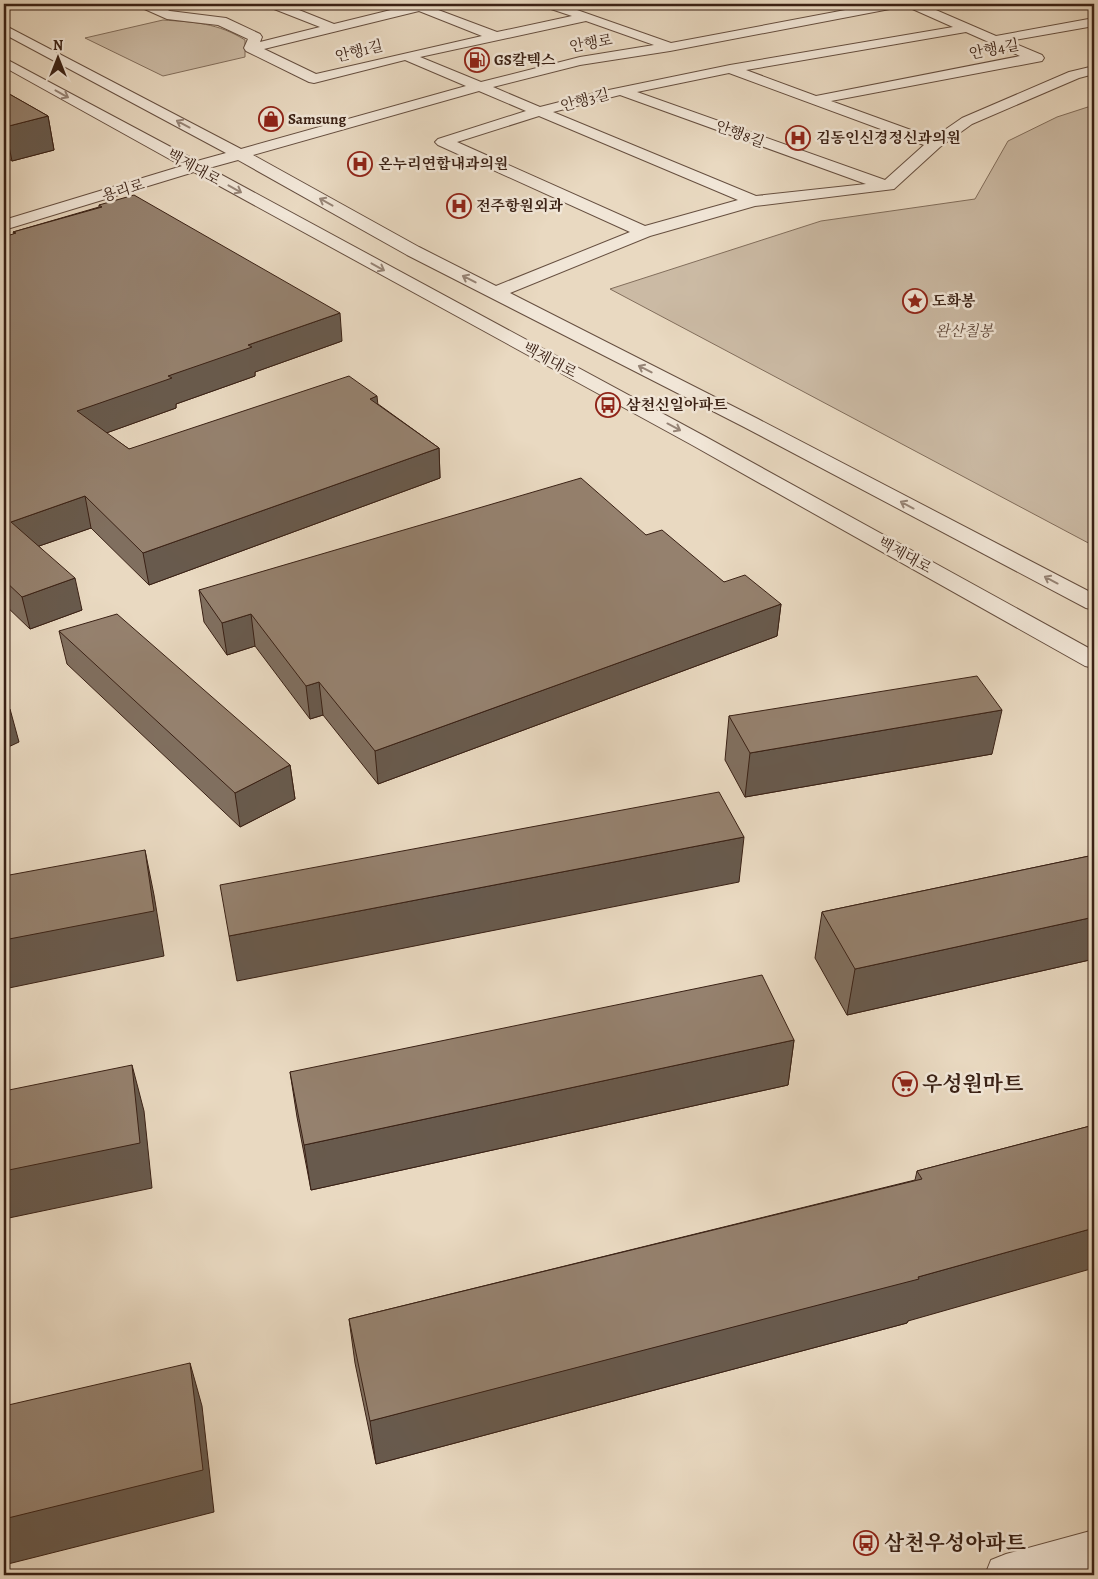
<svg xmlns="http://www.w3.org/2000/svg" width="1098" height="1579" viewBox="0 0 1098 1579" font-family="Alegreya,'Noto Serif KR',serif">
  <rect width="100%" height="100%" fill="#e9d9c1"/>
  <filter id="stains"><feTurbulence type="fractalNoise" baseFrequency=".004" numOctaves="4"/><feColorMatrix values="0 0 0 0 .2 0 0 0 0 .09 0 0 0 0 .02 0 0 0 .5 -.17"/></filter>
  <radialGradient id="worn" r=".72"><stop offset=".6" stop-color="#630" stop-opacity="0"/><stop offset="1" stop-color="#630" stop-opacity=".3"/></radialGradient>
  <path fill="#cbbaa4" stroke="#826e5c" d="M163,20C194,22 218,23 245,40V57L163,76L85,38Z
    M1094,105V546L610,289L821,221L975,199L1008,141L1057,117Z"/>
  <g fill="none" stroke-linecap="round" stroke-linejoin="round">
    <defs>
      <path id="minor" d="M138,4H154L170,11L226,18L260,34L262,37L260,42L320,27L269,7L267,4H284L334,24L407,6L406,4H438L433,8L497,32L572,16L545,7L543,4H560L671,43L877,4H901L895,8L670,51L580,65L493,87L540,107L599,92L730,65L953,27L908,7L906,4H922L996,36L1094,18V26L1009,41L1042,55L1044,58L1042,61L831,101L933,138L962,118L1069,72L1094,66V74L1079,78L972,124L940,147L894,189L755,206L650,236L510,293L758,419L1094,594V610L1086,608L744,427L407,255L238,160L209,168L706,437L1094,651V668L1085,666L692,445L194,172L4,230V220L182,166L4,67V58L197,161L226,153L4,34V25L241,149L466,86L405,60L314,83L309,82L246,51L244,48L248,39L218,25L167,19L140,7ZM419,11L482,36L316,74L264,49ZM586,21L654,45L580,57L481,82L420,57ZM966,32L1020,56L816,96L746,70ZM729,73L924,145L885,180L637,92ZM479,91L526,111L438,139L435,142L438,145L630,232L496,286L419,247L253,155ZM620,95L866,184L756,196L553,112ZM539,116L738,200L645,226L457,142Z
        M1094,1530V1572L1082,1575H985L991,1560L1006,1554Z"/>
    </defs>
    <use href="#minor" stroke="#664f40" stroke-width="2"/>
    <use href="#minor" fill="#f1e6d7" fill-rule="evenodd"/>
  </g>
  <path fill="#806f5f" stroke="#3a2115" d="M4,91L48,116L54,150L12,161L4,156Z
    M99,205L342,341L255,372V376L176,404V408L106,433L129,449L378,404L439,448L440,478L149,585L91,528L39,546L82,610L30,629L4,604V237L14,234L13,232L99,207Z
    M646,535L724,582L781,604L777,636L378,784L323,715L310,719L255,646L227,655L204,622L199,590Z
    M59,631L290,765L295,799L240,827L67,664Z
    M729,716L992,754L745,797L725,760Z
    M1094,855V959L847,1015L815,958L822,912Z
    M794,1040L788,1085L311,1190L297,1117L290,1072Z
    M1094,1125L908,1321L907,1323L376,1464L355,1363L349,1319L915,1180L917,1171Z"/>
  <path fill="#685a4d" stroke="#3a2115" d="M48,116L54,150L12,161L5,127Z
    M340,313L342,341L255,372V376L176,404V408L84,441L77,411L248,345Z
    M377,396L380,426L370,399Z
    M439,448L440,478L149,585L143,553Z
    M85,496L91,528L19,553L11,522Z
    M75,578L82,610L30,629L22,597Z
    M781,604L777,636L378,784L375,751Z
    M251,614L255,646L227,655L222,623Z
    M319,682L323,715L310,719L306,686Z
    M10,709L19,742L4,749V712Z
    M1002,710L992,754L745,797L750,753Z
    M290,765L295,799L240,827L235,793Z
    M744,837L739,882L237,981L229,936Z
    M145,850L154,895L164,956L4,989V940Z
    M1094,917V959L847,1015L855,969Z
    M794,1040L788,1085L311,1190L304,1145Z
    M132,1065L144,1111L152,1188L4,1219V1171Z
    M1094,1228V1268L908,1321L907,1323L376,1464L370,1421L918,1277Z
    M190,1363L202,1406L214,1512L4,1565V1519Z"/>
  <path fill="#95816e" stroke="#3a2115" d="M4,91L48,116L5,127L4,126Z
    M134,195L340,313L248,345L252,347L168,376L172,378L77,411L129,449L349,376L377,396L370,399L439,448L143,553L85,496L11,522L75,578L22,597L4,580V237L16,233L13,232L102,207L99,205Z
    M581,478L646,535L662,530L724,582L745,575L781,604L375,751L319,682L306,686L251,614L222,623L199,590Z
    M117,614L290,765L235,793L59,631Z
    M977,676L1002,710L750,753L729,716Z
    M4,703L10,709L4,712Z
    M719,792L744,837L229,936L220,885Z
    M145,850L154,911L4,940V876Z
    M1094,855V917L855,969L822,912Z
    M762,975L794,1040L304,1145L290,1072Z
    M132,1065L140,1143L4,1171V1091Z
    M1094,1125V1228L918,1277L919,1279L370,1421L349,1319L922,1179L917,1171Z
    M190,1363L203,1470L4,1519V1406Z"/>
  <defs><path id="oneway-shaft" d="M-6 0H5M1.5-3L5.5 0L1.5 3" fill="none" stroke-width="1.6" stroke-linecap="round" stroke-linejoin="round" transform="scale(1.25)"/></defs>
  <g stroke="#968476">
    <use href="#oneway-shaft" transform="translate(62 94) rotate(29)"/>
    <use href="#oneway-shaft" transform="translate(183 124) rotate(-152)"/>
    <use href="#oneway-shaft" transform="translate(235 189) rotate(29)"/>
    <use href="#oneway-shaft" transform="translate(326 202) rotate(-151)"/>
    <use href="#oneway-shaft" transform="translate(378 267) rotate(29)"/>
    <use href="#oneway-shaft" transform="translate(469 279) rotate(-153)"/>
    <use href="#oneway-shaft" transform="translate(645 369) rotate(-153)"/>
    <use href="#oneway-shaft" transform="translate(674 427) rotate(28)"/>
    <use href="#oneway-shaft" transform="translate(907 505) rotate(-152)"/>
    <use href="#oneway-shaft" transform="translate(1051 580) rotate(-152)"/>
  </g>
  <defs>
    <symbol id="fuel-ring" viewBox="-11 -11 22 22"><circle r="9.5" fill="#f1e6d7" stroke="#8f2418" stroke-width="1.5"/><path d="M-5.5-6h7V0h2V4h1.3V-2.5L3-4.5l.8-.8L6-3V5H2.5V1h-1V6h-7ZM-4.2-4.7v3.2H.2V-4.7Z" fill="#8f2418"/></symbol>
    <symbol id="shop-ring" viewBox="-11 -11 22 22"><circle r="9.5" fill="#f1e6d7" stroke="#8f2418" stroke-width="1.5"/><path d="M-5-2.5h2.3a2.7 3.5 0 0 1 5.4 0H5L5.5 6h-11ZM-1.5-2.5h3a1.5 2.3 0 0 0-3 0Z" fill="#8f2418"/></symbol>
    <symbol id="hospital-ring" viewBox="-11 -11 22 22"><circle r="9.5" fill="#f1e6d7" stroke="#8f2418" stroke-width="1.5"/><path d="M-5-5h3v3.5h4V-5h3V5h-3V1.5h-4V5h-3Z" fill="#8f2418"/></symbol>
    <symbol id="sight-ring" viewBox="-11 -11 22 22"><circle r="9.5" fill="#f1e6d7" stroke="#8f2418" stroke-width="1.5"/><path d="M0-6L1.8-2.2L6-1.7L2.9 1.2L3.7 5.4L0 3.3L-3.7 5.4L-2.9 1.2L-6-1.7L-1.8-2.2Z" fill="#8f2418"/></symbol>
    <symbol id="bus-ring" viewBox="-11 -11 22 22"><circle r="9.5" fill="#f1e6d7" stroke="#8f2418" stroke-width="1.5"/><path d="M-5-6H5V4H4V6H2V4H-2V6H-4V4H-5ZM-3.5-4V0h7V-4ZM-3.5 1.2v1.5H-2V1.2ZM2 1.2v1.5H3.5V1.2Z" fill="#8f2418"/></symbol>
    <symbol id="supermarket-ring" viewBox="-11 -11 22 22"><circle r="9.5" fill="#f1e6d7" stroke="#8f2418" stroke-width="1.5"/><path d="M-6-5.5h2.5l.6 2H6L4.5 2H-2.5L-4.4-4H-6ZM-1.5 3.2a1.3 1.3 0 1 0 .1 0ZM3 3.2a1.3 1.3 0 1 0 .1 0Z" fill="#8f2418"/></symbol>
  </defs>
  <g fill-rule="evenodd">
    <use href="#fuel-ring" x="463" y="46" width="28" height="28"/>
    <use href="#shop-ring" x="257" y="105" width="28" height="28"/>
    <use href="#hospital-ring" x="784" y="124" width="28" height="28"/>
    <use href="#hospital-ring" x="346" y="150" width="28" height="28"/>
    <use href="#hospital-ring" x="445" y="192" width="28" height="28"/>
    <use href="#sight-ring" x="901" y="287" width="28" height="28"/>
    <use href="#bus-ring" x="594" y="391" width="28" height="28"/>
    <use href="#supermarket-ring" x="891" y="1070" width="28" height="28"/>
    <use href="#bus-ring" x="852" y="1529" width="28" height="28"/>
  </g>
  <g text-anchor="middle" stroke-width="5" stroke-linejoin="round" paint-order="stroke">
    <g font-size="15" fill="#3a2115" stroke="#f1e6d7">
      <text transform="translate(591 43) rotate(-10)" y="5">안행로</text>
      <text transform="translate(994 49) rotate(-11)" y="5">안행4길</text>
      <text transform="translate(359 51) rotate(-14)" y="5">안행1길</text>
      <text transform="translate(585 100) rotate(-15)" y="5">안행3길</text>
      <text transform="translate(740 134) rotate(20)" y="5">안행8길</text>
      <text transform="translate(194 167) rotate(29)" y="5">백제대로</text>
      <text transform="translate(123 190) rotate(-17)" y="5">용리로</text>
      <text transform="translate(550 360) rotate(28)" y="5">백제대로</text>
      <text transform="translate(905 555) rotate(29)" y="5">백제대로</text>
    </g>
    <g font-size="15" font-weight="bold" fill="#3a2115" stroke="#f1e6d7" text-anchor="start">
      <text x="494" y="65">GS칼텍스</text>
      <text x="288" y="124">Samsung</text>
      <text x="816" y="143">김동인신경정신과의원</text>
      <text x="378" y="169">온누리연합내과의원</text>
      <text x="476" y="211">전주항원외과</text>
      <text x="932" y="306">도화봉</text>
      <text x="626" y="410">삼천신일아파트</text>
    </g>
    <g font-size="15" font-style="italic" fill="#5e4739" stroke="#f1e6d7">
      <text x="964" y="336">완산칠봉</text>
    </g>
    <g font-size="21" font-weight="bold" fill="#3a2115" stroke="#f1e6d7" text-anchor="start">
      <text x="922" y="1091">우성원마트</text>
      <text x="884" y="1550">삼천우성아파트</text>
    </g>
  </g>
  <rect width="1098" height="1579" fill="none" stroke="#e9d9c1" stroke-width="20"/>
  <rect x="5" y="5" width="1088" height="1569" fill="none" stroke="#3a2115" stroke-width="2.5"/>
  <rect x="10" y="10" width="1078" height="1559" fill="none" stroke="#3a2115"/>
  <g transform="translate(58 58)" stroke="#f1e6d7" stroke-width="4" paint-order="stroke">
  <path d="M0-4L9 19L0 12L-9 19Z" fill="#3a2115"/>
  <text y="-8" font-size="14" font-weight="bold" text-anchor="middle" fill="#3a2115">N</text>
  </g>
  <rect width="100%" height="100%" filter="url(#stains)"/>
  <rect width="100%" height="100%" fill="url(#worn)"/>
</svg>
